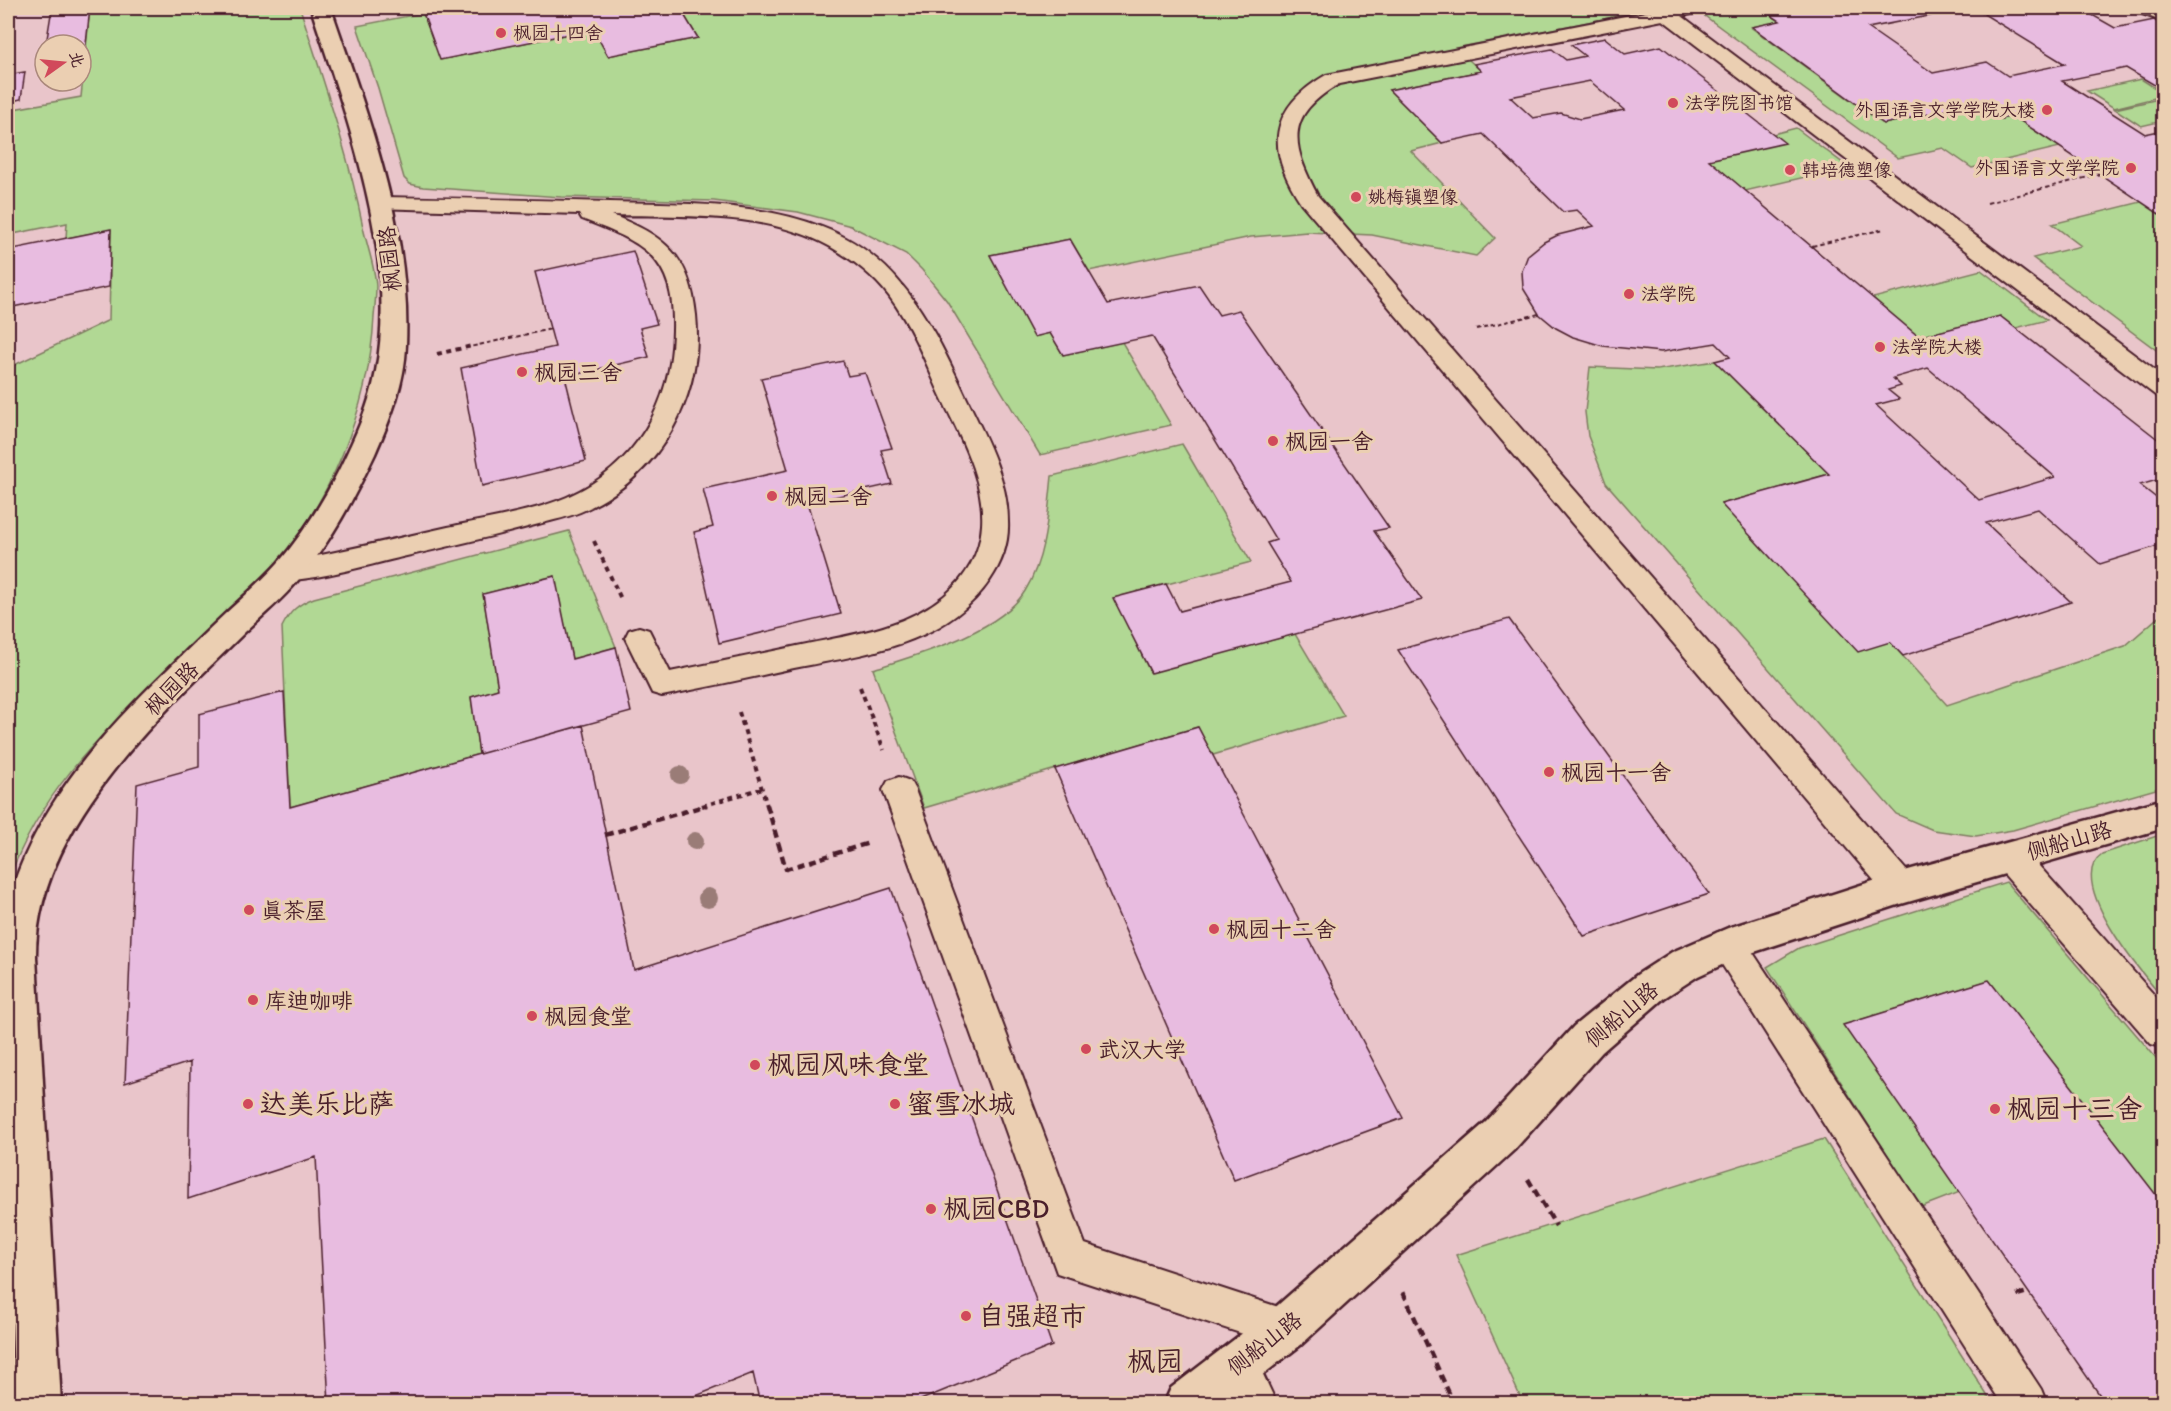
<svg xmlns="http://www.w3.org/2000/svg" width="2171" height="1411" viewBox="0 0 2171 1411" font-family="Itim,'LXGW WenKai TC',sans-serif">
  <rect width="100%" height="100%" fill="#eac9c0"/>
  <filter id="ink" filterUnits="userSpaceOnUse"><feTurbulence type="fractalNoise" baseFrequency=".0167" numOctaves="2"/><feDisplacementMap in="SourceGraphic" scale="12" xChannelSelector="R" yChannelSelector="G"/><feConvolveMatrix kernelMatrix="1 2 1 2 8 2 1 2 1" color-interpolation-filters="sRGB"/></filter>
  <g filter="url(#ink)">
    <path fill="#e9c5ca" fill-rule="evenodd" d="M8,8H2163V1403H8ZM45,45H81V81H45Z"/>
    <path fill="#b1d894" stroke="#7e7c60" stroke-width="1.5" d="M90,8H300C323,80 348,152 363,227C367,246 375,267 376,286C376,296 375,307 374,317C369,411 330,503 268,575C239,607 204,636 172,666C103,733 42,788 8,881V368L109,320L111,230L66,238L67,223L8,235V110L81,97Z
      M680,8H1659L1456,48L1481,71L1389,90L1442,143L1411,151L1495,238L1476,256L1372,235L1307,232L1251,237L1089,271L1070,239L990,255L1034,337L1050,333L1063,355L1122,342L1171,425L1040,455L947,301L922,270L906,254L851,226L798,212L714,201L561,197L423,187L410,184L404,178L378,88L357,26L423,13L441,60L593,29L608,56L698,38Z
      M1717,8H1760L1780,21L1752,28L1883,124L1978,103L2001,119L2013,116L2060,147L1972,168L1943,148L1898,158L1698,11Z
      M2141,79L2163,93V96L2114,108L2087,91Z
      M2163,98V121L2141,126L2115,109Z
      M1796,128L1848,167L1745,191L1709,160L1773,134Z
      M2141,202L2163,217V355L2033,258L2081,246L2052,224Z
      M1981,270L2047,320L2016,328L2000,316L1919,337L1873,298Z
      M1715,361L1829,474L1721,504L1890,642L1947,705L2125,646L2163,613V787L2013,830L1976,836L1933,830L1896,814L1606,483L1588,436L1585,412L1590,367L1657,370Z
      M1182,444L1251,562L1114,598L1150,672L1295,634L1344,716L1213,755L1198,727L924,808L873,669C917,655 1000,632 1025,591C1046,557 1048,514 1052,476Z
      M569,531L616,647L572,659L554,576L483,594L498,689L471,697L479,754L290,807L282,627C290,611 298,604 314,598Z
      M2163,834H2164L2163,998C2143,975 2063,881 2102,854Z
      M2006,882L2163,1066V1205L1988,980L1844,1025L1960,1192L1921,1207L1767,967L1799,948Z
      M1824,1139L1992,1403H1523L1456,1255Z"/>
    <path fill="#e8bce0" stroke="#4a1f2b" stroke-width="1.5" fill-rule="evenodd" d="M52,8H90L83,71H81V45H46Z
      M449,8H680L698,38L608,56L593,29L440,60L423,13Z
      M1760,8H1969L1868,28L1933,73L1987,62L2008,76L2065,64L1974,8H2080L2115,28L2154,20L2164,26V86L2158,87L2126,68L2062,81L2145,134L2164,130V217L2013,116L2001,119L1978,103L1884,124L1752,27L1780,21Z
      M1605,38L1625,54L1661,46L1785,143L1709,160L1919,337L2000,316L2164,444V478L2140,485L2164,504V544L2100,564L2038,509L1986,523L2071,602L1903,656L1890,642L1858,652L1721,504L1829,474L1715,361L1730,357L1716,343L1661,352L1603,346L1573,337L1556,328L1539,314L1523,288L1522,271L1528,255L1544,242L1558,235L1594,226L1577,210L1563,212L1483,134L1442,143L1389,90L1481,71L1474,64L1552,49L1566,60L1585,56L1571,45ZM1590,81L1624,110L1580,119L1561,113L1533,118L1510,97ZM1928,368L2055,477L1979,500L1876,405L1899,399L1888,390L1901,386L1893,378Z
      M25,72L21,99L8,102V75Z
      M111,229L109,287L8,308L10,276L8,277V250Z
      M1070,239L1108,304L1199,285L1219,315L1239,310L1389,528L1374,531L1422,600L1151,673L1113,598L1166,584L1180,611L1291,582L1267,543L1276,540L1152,336L1063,355L1050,333L1034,337L990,255Z
      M633,251L657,324L640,328L649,357L565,377L586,461L482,486L461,368L555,347L535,272Z
      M843,361L848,376L865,373L892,448L881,450L892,484L807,503L841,614L719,643L694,532L713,527L703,489L788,470L761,378Z
      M555,576L572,659L616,647L631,712L479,754L471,697L498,689L483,594Z
      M1509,619L1709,894L1584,936L1398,650Z
      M284,692L290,807L583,725L634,970L891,888L1052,1346L911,1404H760L753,1373L676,1404H329L316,1157L188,1199L190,1062L125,1083L137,784L199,767V714Z
      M1198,727L1403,1118L1234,1180L1055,769Z
      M1989,980L2164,1205V1404H2106L1843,1025Z"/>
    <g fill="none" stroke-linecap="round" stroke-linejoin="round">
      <defs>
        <path id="service" d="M1666,8H1704L1701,12L1682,16L2164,377V397L2155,395L1663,20L1339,84C1284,116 1291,145 1318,196L1913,878L1918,888L1913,898L1901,902L1889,898L1301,203C1265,149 1269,108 1326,75Z
          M2134,8H2157L2164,10V22L2137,12Z
          M382,197C458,198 534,200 610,202C681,204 754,201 822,227C895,254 929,318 960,384C980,428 1008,473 1008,522C1009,542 1002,563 990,580C946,645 865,654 794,668C750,678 706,687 662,696L652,693L625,638L629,630L639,627L649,630L670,672C713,663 755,655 797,646C848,635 902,630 944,596C966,578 980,554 982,525C985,478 957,432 938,390C924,358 910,324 889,296C873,275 852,259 829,246C764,211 684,217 612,215C665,236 690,256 696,315C704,396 661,474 587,509C571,517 553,520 535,525C491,537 447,547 402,557C377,563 299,585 278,579L274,572L278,565L288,562C342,551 395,539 448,527C486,519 532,512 567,497C636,467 672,403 673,330C675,256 644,243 582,219L579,214L374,208L371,203L374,198Z
          M899,777L910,781L915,790L1085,1244L1300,1314L1306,1328L1300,1342L1286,1348L1057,1273L883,790L888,781Z
          M2010,843L2022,847L2164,1006V1048L2151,1044L1998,867L1994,857L1998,847Z
          M1728,929L1740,933L2041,1389L2047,1404H2002L1716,955L1711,944L1716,933Z
          M1236,1343L1251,1349L1277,1404H1234L1215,1364L1221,1349Z"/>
        <path id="minor" d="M311,8H331C368,117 411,228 406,345C405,383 390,420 375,454C354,498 331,542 299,579C283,599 263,615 245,632C160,716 35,827 36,957L61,1404H15L8,1210V903C34,810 98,737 166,671C186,651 206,632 226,613C243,597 262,581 278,563C303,534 323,502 340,468C355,437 370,405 376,371C399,255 346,117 311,8Z
          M2164,799V828L1901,904L1739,957L1698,976L1664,998L1602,1052L1514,1150L1302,1344L1225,1404H1164L1171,1388L1270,1312L1486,1122L1574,1026L1638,974L1672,952L1728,928L1901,872Z"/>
      </defs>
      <use href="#service" stroke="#4a1f2b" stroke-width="4"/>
      <use href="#minor" stroke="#4a1f2b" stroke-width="5"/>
      <path stroke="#4a1f2b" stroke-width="2" stroke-dasharray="4.5 3" stroke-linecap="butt" d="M1987,203L2100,174
        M1812,246L1884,229
        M1476,329L1539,314
        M465,348L551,329"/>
      <path stroke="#4a1f2b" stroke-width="4" stroke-dasharray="5 4.5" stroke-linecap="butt" d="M437,354L472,346
        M594,541L621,599
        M860,687L884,750
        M739,712L767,806
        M702,806L763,788"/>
      <path stroke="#4a1f2b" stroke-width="4.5" stroke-dasharray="8 5" stroke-linecap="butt" d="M767,805L786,869L869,843
        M605,835L707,805
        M1528,1179L1556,1226
        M1403,1292L1454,1404
        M2017,1295L2028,1292"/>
      <use href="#service" fill="#ebcfb2" fill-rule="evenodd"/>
      <use href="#minor" fill="#ebcfb2" fill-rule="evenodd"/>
    </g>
    <g fill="#9a7b77">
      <circle cx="680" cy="775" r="9"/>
      <circle cx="695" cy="841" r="9"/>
      <circle cx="708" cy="898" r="10"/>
    </g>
  </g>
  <g fill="#d1495b" stroke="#ebcfb2" stroke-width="2">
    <circle cx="501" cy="33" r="6"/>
    <circle cx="1673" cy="103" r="6"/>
    <circle cx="2047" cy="110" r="6"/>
    <circle cx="2131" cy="168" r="6"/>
    <circle cx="1790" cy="170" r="6"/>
    <circle cx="1356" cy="197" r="6"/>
    <circle cx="1629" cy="294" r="6"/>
    <circle cx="1880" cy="347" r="6"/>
    <circle cx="522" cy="372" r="6"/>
    <circle cx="1273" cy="441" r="6"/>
    <circle cx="772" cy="496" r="6"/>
    <circle cx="1549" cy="772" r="6"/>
    <circle cx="249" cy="910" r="6"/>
    <circle cx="1214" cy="929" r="6"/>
    <circle cx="253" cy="1000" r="6"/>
    <circle cx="532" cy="1016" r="6"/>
    <circle cx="1086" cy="1049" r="6"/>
    <circle cx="755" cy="1065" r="6"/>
    <circle cx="248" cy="1104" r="6"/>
    <circle cx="895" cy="1104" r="6"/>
    <circle cx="1995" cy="1109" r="6"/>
    <circle cx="931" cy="1209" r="6"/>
    <circle cx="966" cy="1316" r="6"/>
  </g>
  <g text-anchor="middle" stroke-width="6" stroke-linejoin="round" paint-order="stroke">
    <g font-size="18" fill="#4a1f2b" stroke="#ebcfb2" text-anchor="start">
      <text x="513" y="39">枫园十四舍</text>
      <text x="1685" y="109">法学院图书馆</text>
      <text x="2035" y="116" text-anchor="end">外国语言文学学院大楼</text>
      <text x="2119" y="174" text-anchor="end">外国语言文学学院</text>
      <text x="1802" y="176">韩培德塑像</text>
      <text x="1368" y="203">姚梅镇塑像</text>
      <text x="1641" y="300">法学院</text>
      <text x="1892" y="353">法学院大楼</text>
    </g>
    <g font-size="22" fill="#4a1f2b" stroke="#ebcfb2">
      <text transform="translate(389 259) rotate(-96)" y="8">枫园路</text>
      <text transform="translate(171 688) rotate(-45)" y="8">枫园路</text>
      <text transform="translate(2069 840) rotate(-16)" y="8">侧船山路</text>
      <text transform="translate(1621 1014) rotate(-40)" y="8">侧船山路</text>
      <text transform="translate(1264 1343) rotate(-38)" y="8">侧船山路</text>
    </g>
    <g font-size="22" fill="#4a1f2b" stroke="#ebcfb2" text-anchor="start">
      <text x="534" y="380">枫园三舍</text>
      <text x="1285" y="449">枫园一舍</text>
      <text x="784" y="504">枫园二舍</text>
      <text x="1561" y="780">枫园十一舍</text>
      <text x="261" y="918">真茶屋</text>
      <text x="1226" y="937">枫园十二舍</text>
      <text x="265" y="1008">库迪咖啡</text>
      <text x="544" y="1024">枫园食堂</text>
      <text x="1098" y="1057">武汉大学</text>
    </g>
    <g font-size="27" fill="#4a1f2b" stroke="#ebcfb2" text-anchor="start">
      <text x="767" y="1074">枫园风味食堂</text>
      <text x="260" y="1113">达美乐比萨</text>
      <text x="907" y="1113">蜜雪冰城</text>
      <text x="2007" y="1118">枫园十三舍</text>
      <text x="943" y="1218">枫园CBD</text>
      <text x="978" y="1325">自强超市</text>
    </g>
    <g font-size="28" fill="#4a1f2b" stroke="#ebcfb2">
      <text x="1155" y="1371">枫园</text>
    </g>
  </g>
  <rect width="2171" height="1411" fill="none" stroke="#ebcfb2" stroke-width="30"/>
  <rect x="15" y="15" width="2141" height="1381" fill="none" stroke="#4a1f2b" stroke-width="2" filter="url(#ink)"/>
  <g transform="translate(63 63) rotate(75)"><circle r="28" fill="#ebcfb2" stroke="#ab897c" stroke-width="1.5"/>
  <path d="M0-4.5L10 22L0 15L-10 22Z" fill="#d1495b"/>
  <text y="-9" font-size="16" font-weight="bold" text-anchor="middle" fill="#4a1f2b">北</text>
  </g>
</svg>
